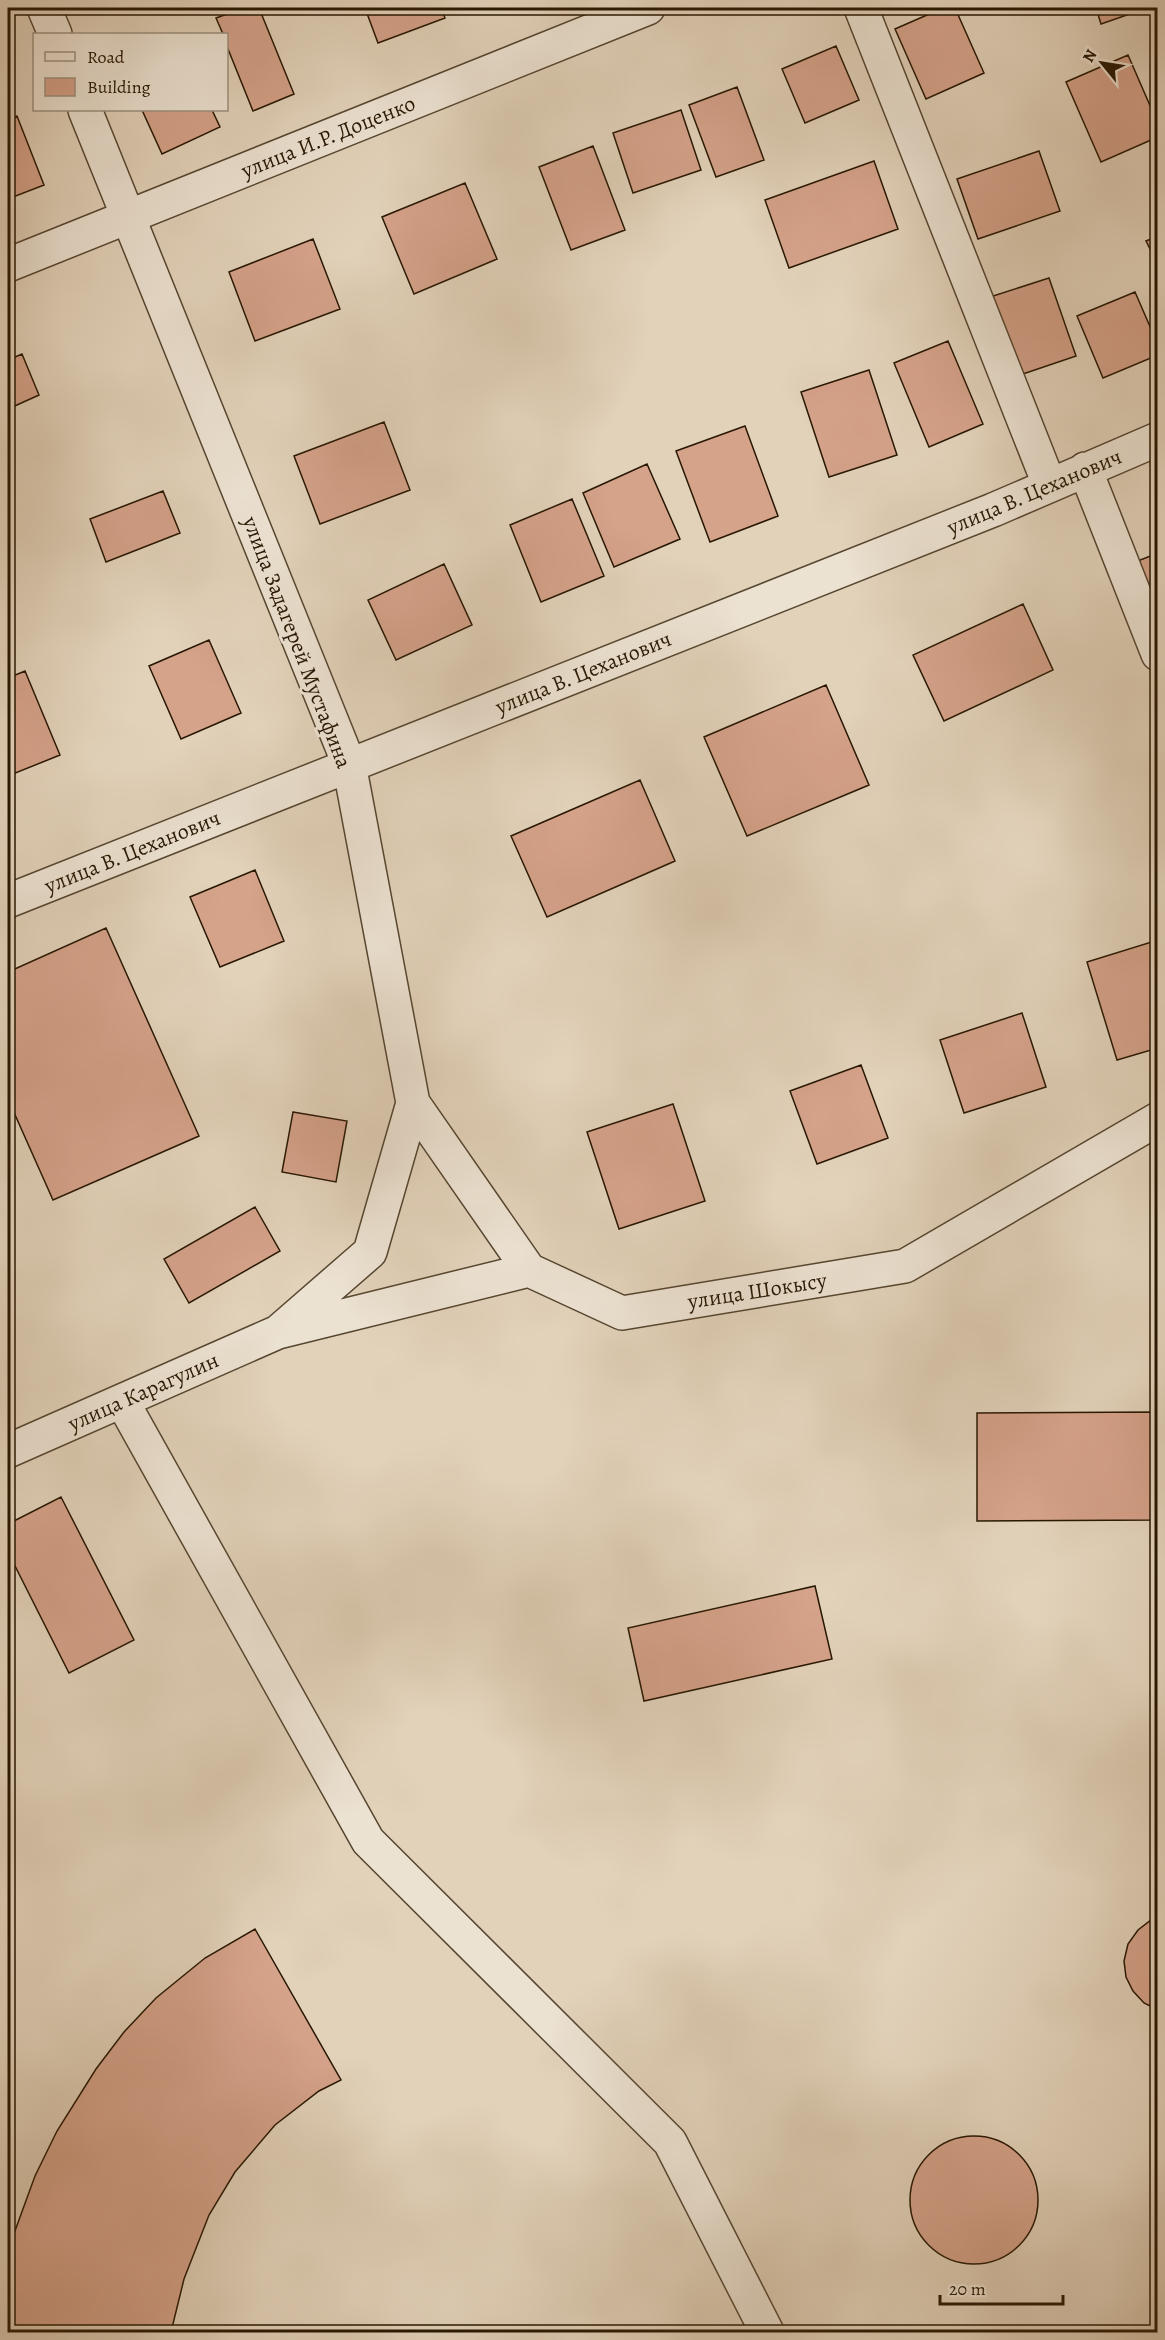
<svg xmlns="http://www.w3.org/2000/svg" width="1165" height="2340" viewBox="0 0 1165 2340" font-family="Alegreya,serif">
  <rect width="100%" height="100%" fill="#e2d2ba"/>
  <filter id="stains"><feTurbulence type="fractalNoise" baseFrequency=".00333" numOctaves="4"/><feColorMatrix values="0 0 0 0 .2 0 0 0 0 .09 0 0 0 0 .02 0 0 0 .5 -.17"/></filter>
  <radialGradient id="worn" r=".72"><stop offset=".6" stop-color="#630" stop-opacity="0"/><stop offset="1" stop-color="#630" stop-opacity=".3"/></radialGradient>
  <path fill="#d5a28a" stroke="#271702" stroke-width="1.5" d="M244,8H259L294,94L253,111L226,44V34H223L216,18Z
    M365,8H441L445,18L378,43Z
    M943,8H955L984,73L926,99L895,29Z
    M1096,8H1147L1101,24Z
    M836,46L859,100L805,123L782,69Z
    M1128,55L1158,124V137L1101,162L1066,82Z
    M737,87L764,160L716,177L689,105Z
    M142,110H212L220,127L162,154Z
    M681,110L701,170L633,193L613,133Z
    M17,116L44,185L8,199V120Z
    M593,146L625,230L571,250L539,167Z
    M1039,151L1060,211L978,239L957,179Z
    M874,161L898,229L789,268L765,200Z
    M465,183L497,259L414,294L382,217Z
    M1158,236V265L1146,241Z
    M313,239L340,309L255,341L229,272Z
    M1049,278L1076,356L1017,376L990,297Z
    M1135,292L1158,345V355L1103,378L1077,316Z
    M948,341L983,424L929,447L894,363Z
    M22,354L39,395L8,409V360Z
    M869,370L897,455L829,477L801,392Z
    M384,422L410,490L320,524L294,456Z
    M745,426L778,516L710,542L676,451Z
    M647,464L680,539L614,567L583,493Z
    M163,491L180,533L106,562L90,519Z
    M572,499L604,576L541,602L510,525Z
    M1158,553V635L1125,566Z
    M444,564L472,625L396,660L368,600Z
    M1023,604L1053,670L944,721L913,655Z
    M209,640L241,713L181,739L149,666Z
    M25,671L60,755L8,776V678Z
    M826,685L869,785L747,836L704,737Z
    M640,780L675,861L547,917L511,836Z
    M255,870L284,941L220,967L190,897Z
    M106,928L199,1136L53,1200L8,1099V972Z
    M1158,940V1048L1117,1060L1087,962Z
    M1022,1013L1046,1087L964,1113L940,1040Z
    M861,1065L888,1138L817,1164L790,1091Z
    M673,1104L705,1201L619,1229L587,1132Z
    M293,1112L347,1121L336,1182L282,1172Z
    M255,1207L280,1251L189,1303L164,1259Z
    M1158,1412V1520L977,1521V1413Z
    M61,1497L134,1640L69,1673L8,1552V1524Z
    M815,1586L832,1659L644,1701L628,1628Z
    M1158,1918V2010L1144,2003L1133,1991L1126,1977L1124,1961L1128,1944L1138,1930L1151,1920Z
    M255,1929L341,2080L319,2091L275,2125L235,2172L209,2215L184,2279L171,2332H8V2250L35,2176L57,2131L96,2069L124,2032L156,1998L205,1958Z
    M910 2200a64 64 0 1 1 128 0a64 64 0 1 1-128 0Z"/>
  <g fill="none" stroke-linecap="round" stroke-linejoin="round">
    <defs>
      <path id="minor" d="M44,8L55,34
        M861,8L1049,484
        M85,110L349,764L413,1103L370,1252L278,1332
        M8,265L648,8
        M1085,469L1158,654
        M8,901L993,510L1158,439
        M413,1103L529,1270L622,1313L905,1266L1158,1119
        M122,1401L368,1841L670,2142L767,2332
        M8,1451L278,1332L529,1270"/>
    </defs>
    <use href="#minor" stroke="#564630" stroke-width="36"/>
    <use href="#minor" stroke="#ece2d2" stroke-width="33"/>
  </g>
  <g text-anchor="middle" stroke-width="6" stroke-linejoin="round" paint-order="stroke">
    <g font-size="22" fill="#271702" stroke="#ece2d2">
      <text transform="translate(328 136) rotate(-22)" y="8">улица И.Р. Доценко</text>
      <text transform="translate(1034 491) rotate(-23)" y="8">улица В. Цеханович</text>
      <text transform="translate(298 642) rotate(69)" y="8">улица Задагерей Мустафина</text>
      <text transform="translate(583 672) rotate(-22)" y="8">улица В. Цеханович</text>
      <text transform="translate(132 851) rotate(-22)" y="8">улица В. Цеханович</text>
      <text transform="translate(757 1290) rotate(-9)" y="8">улица Шокысу</text>
      <text transform="translate(143 1391) rotate(-24)" y="8">улица Карагулин</text>
    </g>
  </g>
  <rect width="1165" height="2340" fill="none" stroke="#e2d2ba" stroke-width="30"/>
  <rect x="9" y="9" width="1147" height="2322" fill="none" stroke="#271702" stroke-width="3"/>
  <rect x="15" y="15" width="1135" height="2310" fill="none" stroke="#271702" stroke-width="1.5"/>
  <rect x="33" y="33" width="195" height="78" fill="#ece2d2" stroke="#9d917f" stroke-width="1.5"/>
  <rect x="45" y="52" width="30" height="9" fill="#ece2d2" stroke="#9d917f" stroke-width="1.5"/>
  <text x="87" y="63" font-size="18" fill="#271702">Road</text>
  <rect x="45" y="78" width="30" height="18" fill="#d5a28a" stroke="#9d917f" stroke-width="1.5"/>
  <text x="87" y="93" font-size="18" fill="#271702">Building</text>
  <g transform="translate(1102 63) rotate(300)" stroke="#ece2d2" stroke-width="4.5" paint-order="stroke">
  <path d="M0-4.5L10 22L0 15L-10 22Z" fill="#271702"/>
  <text y="-9" font-size="16" font-weight="bold" text-anchor="middle" fill="#271702">N</text>
  </g>
  <path d="M940 2295v9h123v-9" fill="none" stroke="#271702" stroke-width="3"/>
  <text x="949" y="2295" font-size="18" fill="#271702" stroke="#ece2d2" stroke-width="4.5" paint-order="stroke">20 m</text>
  <rect width="100%" height="100%" filter="url(#stains)"/>
  <rect width="100%" height="100%" fill="url(#worn)"/>
</svg>
